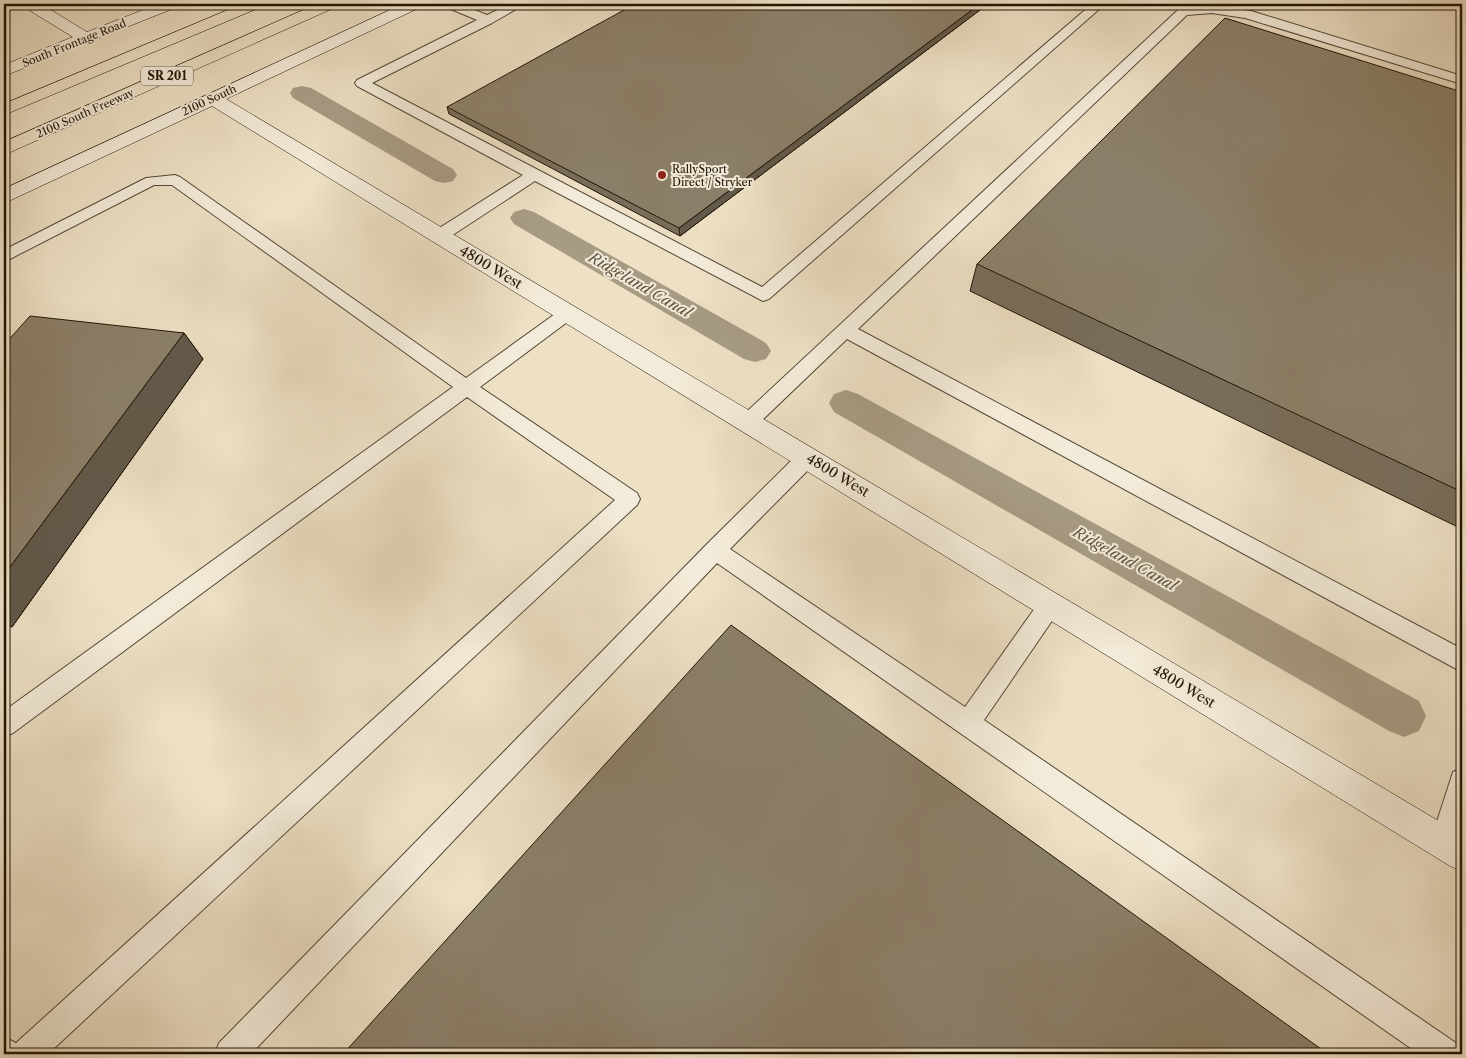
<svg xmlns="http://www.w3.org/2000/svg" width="1466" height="1058" viewBox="0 0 1466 1058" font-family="'Libre Caslon Text',serif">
  <rect width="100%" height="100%" fill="#ede0c5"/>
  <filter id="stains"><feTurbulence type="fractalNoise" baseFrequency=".004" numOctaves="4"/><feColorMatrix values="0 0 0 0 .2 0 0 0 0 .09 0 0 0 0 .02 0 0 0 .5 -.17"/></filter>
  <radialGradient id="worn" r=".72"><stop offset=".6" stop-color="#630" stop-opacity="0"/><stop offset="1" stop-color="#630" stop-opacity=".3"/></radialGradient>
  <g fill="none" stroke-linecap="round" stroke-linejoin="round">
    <path fill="#a79b84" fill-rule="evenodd" d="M302,86L311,88L453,169L457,175L453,181L444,183L435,181L293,98L290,93L293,88Z
      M524,209L534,212L766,343L771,351L766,359L755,362L744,359L514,224L510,218L514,212Z
      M846,390L858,394L1419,701L1426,716L1419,731L1404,737L1389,731L834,412L829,403L834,394Z"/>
    <defs>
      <path id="lane" d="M444,4H460L487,15L510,4H525L492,23L372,83L762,287L1092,4H1105L769,299L763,301L535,181L445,240L439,241L433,240L431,236L433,232L523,175L357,86L355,83L357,80L477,20L446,7Z
        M1212,5L1251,11L1462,76V84L1245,18L1212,13L1187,15L858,329L1462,649V672L847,339L756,426L749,428L742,426L739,421L742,416L1179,9Z
        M175,175L180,177L466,378L562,309L568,307L574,309L577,313L574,317L480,387L637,493L640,499L637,505L48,1054H4V1037L16,1043L615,500L467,397L13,733L4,737V711L453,387L172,185H154L4,262V250L146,178Z
        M808,449L815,451L818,457L815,463L730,549L965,707L1042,598L1050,595L1058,598L1061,605L1058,612L984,720L1456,1043L1460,1054H1419L717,563L251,1054H215L219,1043L707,544L801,451Z
        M1462,768V823L1452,852L1443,856L1434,852L1430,843L1453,772Z"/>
      <path id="secondary" d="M22,4H41L87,32L158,4H179L177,7L4,76V65L73,37L24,7Z
        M403,4H423L421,7L226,99L1462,835V871L1450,866L212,106L11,200L4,202V189Z"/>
      <path id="highway" d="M242,4H263L261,7L4,115V104Z
        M317,4H338L336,7L4,155V142Z"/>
    </defs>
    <use href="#lane" stroke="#534836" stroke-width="2"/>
    <use href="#secondary" stroke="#201506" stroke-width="1"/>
    <use href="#highway" stroke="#201506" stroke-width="1"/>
    <use href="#lane" fill="#f3ebd9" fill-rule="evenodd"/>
    <use href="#secondary" fill="#f3ebd9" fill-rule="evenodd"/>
    <use href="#highway" fill="#ede0c5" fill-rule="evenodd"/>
  </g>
  <path fill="#786d5a" stroke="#201506" d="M988,4L680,236L449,114L447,107Z
    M1462,92V529L970,291L977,264Z
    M184,333L203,359L12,627L4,626V345Z"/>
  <path fill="#61594a" stroke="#201506" d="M980,4H988L680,236L679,228Z
    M184,333L203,359L12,627L4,622V575Z"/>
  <path fill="#8b7f69" stroke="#201506" d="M635,4H980L679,228L447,107Z
    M1225,18L1462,92V492L977,264Z
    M30,316L184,333L4,575V345Z
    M731,625L1328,1054H343Z"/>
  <circle fill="#8f2418" stroke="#f3ebd9" stroke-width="2" cx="662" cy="175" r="5"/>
  <g text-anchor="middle" stroke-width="4" stroke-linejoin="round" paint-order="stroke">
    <g font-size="11" fill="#201506" stroke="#f3ebd9">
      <text transform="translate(74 43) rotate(-22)" y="4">South Frontage Road</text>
      <text transform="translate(209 100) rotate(-25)" y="4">2100 South</text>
      <text transform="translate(85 113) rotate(-24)" y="4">2100 South Freeway</text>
    </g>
    <g font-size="11" fill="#201506" stroke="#f3ebd9" text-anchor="start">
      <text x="672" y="173">RallySport<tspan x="672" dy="13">Direct / Stryker</tspan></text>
    </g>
    <rect fill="#f3ebd9" stroke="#5f5545" stroke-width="1" x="141" y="66.5" width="52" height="19" rx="4"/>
    <g font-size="12" font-weight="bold" fill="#201506">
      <text x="167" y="80">SR 201</text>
    </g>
    <g font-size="14" fill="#201506" stroke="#f3ebd9">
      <text transform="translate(491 267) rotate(31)" y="5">4800 West</text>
      <text transform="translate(838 475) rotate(31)" y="5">4800 West</text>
      <text transform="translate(1184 686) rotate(31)" y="5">4800 West</text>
    </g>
    <g font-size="15" font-style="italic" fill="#5d513f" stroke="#f3ebd9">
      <text transform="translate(640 285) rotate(30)" y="5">Ridgeland Canal</text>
      <text transform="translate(1125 559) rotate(29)" y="5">Ridgeland Canal</text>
    </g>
  </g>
  <rect width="1466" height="1058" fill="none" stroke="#ede0c5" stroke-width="20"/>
  <rect x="5" y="5" width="1456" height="1048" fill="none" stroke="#201506" stroke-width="2.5"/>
  <rect x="10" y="10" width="1446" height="1038" fill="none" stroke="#201506"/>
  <rect width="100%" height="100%" filter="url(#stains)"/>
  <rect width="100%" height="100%" fill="url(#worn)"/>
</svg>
